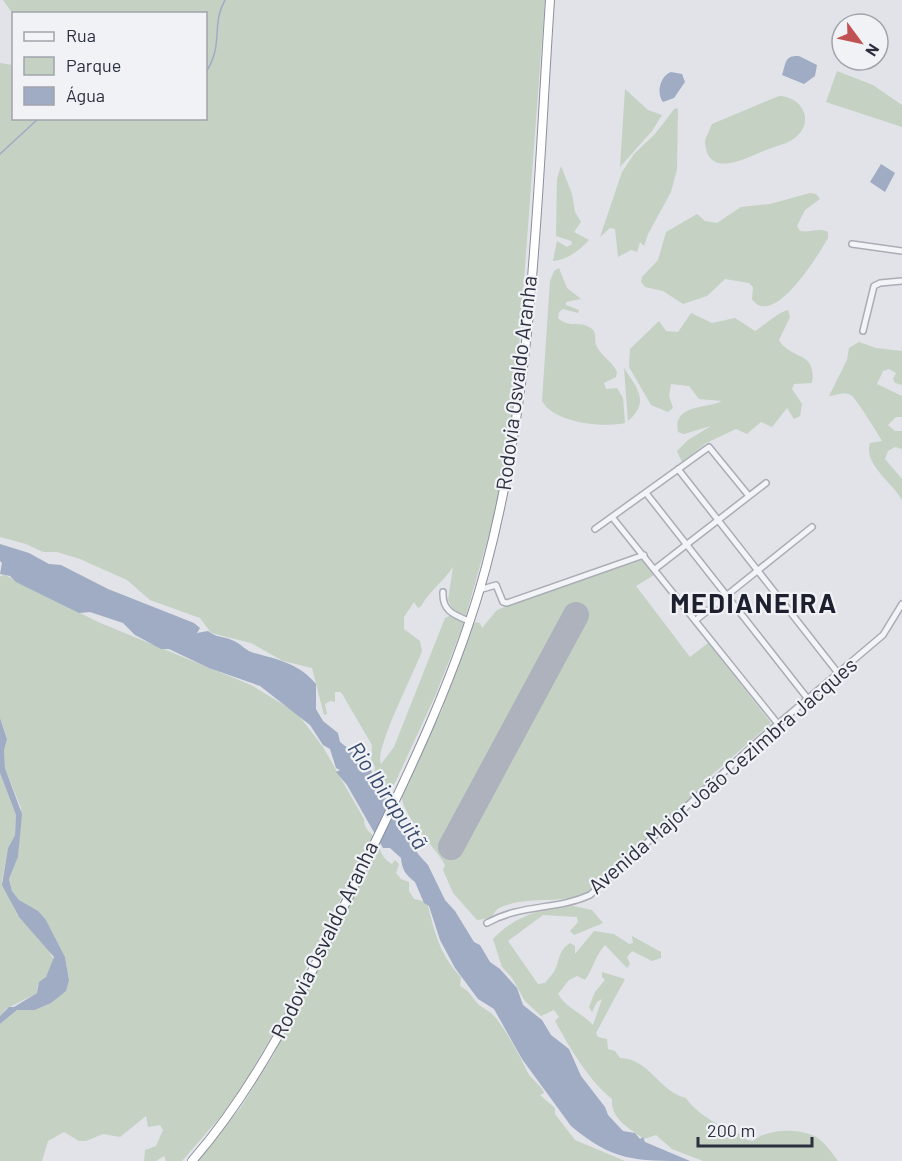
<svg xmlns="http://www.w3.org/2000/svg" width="902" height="1161" viewBox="0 0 902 1161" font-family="Barlow,sans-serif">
  <rect width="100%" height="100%" fill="#e1e3e8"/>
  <path fill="#c4d1c3" d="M3,0H545L518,360L520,367L509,447L494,517L466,615L454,611L448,600L453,567C443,582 432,588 421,606L418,608L414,602L404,617V629L420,641L422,651C415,671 374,750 381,764L394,747L445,618L451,615L464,623L436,694L394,785L382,788L374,775L375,767L371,762L372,745L341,692H335V702L330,701L325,704L327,714L324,715L312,668L283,661L251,643L211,633L200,618L150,600L127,580L80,559L57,552H43L26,544L0,537V63L13,65L14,118H206V14H13Z
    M837,71L873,85L902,105V127L826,102Z
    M625,89L648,110L662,115L652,131L620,167Z
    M779,96C799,96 814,117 799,134C792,143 776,146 766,150C745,159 706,180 705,140L712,124Z
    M675,108L678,109L677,169L671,192L648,234L644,246L640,242L637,252L631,250L618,257L615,229L610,228L600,237L622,172L634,154L655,134Z
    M561,166L572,194L575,212L581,222L574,232L589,240C580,250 567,260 553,261L557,241L567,247L572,244L571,241L556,236L557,179Z
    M810,193L816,194L820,199L805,210L797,226L800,231C810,233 819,227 828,232V238C819,254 773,330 752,299L753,287L749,283L725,279L707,296L683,304L663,291L645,287L641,282L642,277L658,260L666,232L697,214L705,221L717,223L741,207L770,204Z
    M559,268L567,288L581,299L566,302V305L579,310L578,313L563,309L559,312L558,318C568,328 579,321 589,327C599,332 593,339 597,347C602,357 613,362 617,372L616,377L604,383L606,389L617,388L623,398L625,423C603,428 554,423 542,401L550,281L554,271Z
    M788,310L790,317L779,340C791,361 817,350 812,383L794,384L792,389L802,404L800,416L794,419L787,408L772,427L761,422L747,434L736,429L706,443L682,462L677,451L688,440L711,426L684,434L678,432C672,404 707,409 722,401L699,399L689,386L671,384L669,396L673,408L668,412L651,405L629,367L630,349L659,321L666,331L678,332L691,313L712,323L735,318L755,331C767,324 775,314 788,310Z
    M859,342L876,348L902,351V385L895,383L893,379L896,373L889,369L883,371L877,384L902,396V417H896L888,425L895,431H902V449L895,447L888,451L885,459L902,479V500C893,483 863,464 870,443L882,441C879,435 856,399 852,396C844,390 837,396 829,396L847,360L849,348Z
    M624,368C636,387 651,401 628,421Z
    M642,560L654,575L636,586L690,657L708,643L771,723L707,779L708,782L590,893C561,905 525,895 499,908C495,910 494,915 490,918L477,920L453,893L443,870L445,865C433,843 403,819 401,793L442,710L452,677L471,628L475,622L480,623L482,628L497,610L512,604Z
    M5,575L98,622L251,685L297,713L323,747L364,819C364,831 371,831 376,840C382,850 379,856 392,864L395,860L399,864L396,873L401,879L409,882V891L414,899L423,901L428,905C434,932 441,957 461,977L460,986C470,991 472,998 479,1005C483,1008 487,1010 491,1013C502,1022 521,1058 527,1071C531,1080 541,1084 544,1093L540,1095L555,1108V1114L575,1140L625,1161H197L241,1107L273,1056L358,883L351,877L323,937L311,953L299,988L247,1079L222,1115L182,1161H166L164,1156L156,1161H144L145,1150L156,1146L163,1130L160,1125L148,1127L146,1116L120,1137L103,1134L86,1141H79L64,1132L48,1141L42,1161H0V1024L17,1010H35L51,1003L69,980L65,957L46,920L19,900L12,891L9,879L18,857L21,808L5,768L4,750L7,738L0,718V576Z
    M0,773L16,815L15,835L8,848L2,882L17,914L41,941V934L46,937L47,942H43L46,946L48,942H52L59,952L54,953L47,948L54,960L46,977L38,985L37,993L6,1009L0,1016Z
    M569,905L592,910L603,923L574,935L570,931L578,922L577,917L543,915L508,941L538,984L545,983C549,978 555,972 557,965C560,955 560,950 570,943L575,946V954L594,931L614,934L629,944L633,943L632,936L661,952V958L652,961L632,951L627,957L630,964L627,968L605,945C594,958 594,967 585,980L577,976L569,980L558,994C566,1008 582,1013 593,1025L602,999L597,1002L592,1012L589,1007L595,992L605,980L602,977V972L625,979L596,1033L598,1037L607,1039L608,1049L615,1051L620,1058C649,1058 659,1092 686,1098C697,1115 726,1130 745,1136L747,1140L753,1141C767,1129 794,1128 812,1135C822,1139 831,1151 838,1161H703L672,1149L656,1135L644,1139C631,1129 610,1119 612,1099C588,1080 570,1048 555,1021L559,1017L554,1010L541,1016L525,1001L512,978L502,967L493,939C515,916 538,910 569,905Z"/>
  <path fill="#9facc4" d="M799,56L817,65L815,76L804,84L782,75C786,64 784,55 799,56Z
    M671,72L682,74L685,82L674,98L663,102C656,93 660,76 671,72Z
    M881,164L895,173L885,192L870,182Z
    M0,544L29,553L49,564L61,565L108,589L194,623L200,628L197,633L208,631C216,638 225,636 234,641C241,644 246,651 254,653C277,659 300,664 316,684V709L323,721L338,733L340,742L354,753L362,767L371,770L376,787L389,802L418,854L428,865L445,900L455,911L474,942L480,945L490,962L500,969L517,988L523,1005L542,1020L551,1035L569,1049L581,1076L605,1107L608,1115L623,1131L635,1133L640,1139L643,1137L645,1142L690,1161C634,1161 613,1161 571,1126L522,1059L494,1009L478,999L455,968L440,940L429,906L424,903L415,882C406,875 402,870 401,858L390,848H383L347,785L336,772L340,770L336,768L330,749L323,745L310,725L260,686L209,668L169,649H161L135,635L123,623L90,612L79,613L16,582L10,576L0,574L2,563L0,561Z
    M0,718L7,739L4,750L5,768L22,814L18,857L9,879L12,891L19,900L38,911L46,920L65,957L69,980L66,991L51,1003L35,1010H17L0,1024V1016L9,1007H14L37,993L39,982L46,977L54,957L19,917L2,885L8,848L15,835L16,815L0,773Z"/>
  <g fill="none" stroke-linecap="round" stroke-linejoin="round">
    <path stroke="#9facc4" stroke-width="1.5" d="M206,72C224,45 211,24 225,0
      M0,154L39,118"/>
    <path stroke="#aeb2bc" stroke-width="26" d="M451,847L576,615"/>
    <defs>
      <path id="minor" d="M852,244L902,251
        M863,331L874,286L880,283L902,281
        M678,469L838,673
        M646,493L808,699
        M612,517L778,724
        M595,529L709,447L749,496
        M655,569L766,483
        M479,590L496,585L503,602L507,603L644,555
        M443,592C442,611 454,615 469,621
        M696,620L812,527
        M487,923C521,904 557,910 590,895L759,740L883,635L902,604"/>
      <path id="highway" d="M192,1161C259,1084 303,991 347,900C399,793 455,683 486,567C535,383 537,189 550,0"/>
    </defs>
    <use href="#minor" stroke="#aaadb5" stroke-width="8"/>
    <use href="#highway" stroke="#8a8f9d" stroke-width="10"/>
    <use href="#minor" stroke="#f3f4f7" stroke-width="5"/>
    <use href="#highway" stroke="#fff" stroke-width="8"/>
  </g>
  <g text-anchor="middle" stroke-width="4.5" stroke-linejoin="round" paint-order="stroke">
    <g font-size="21" fill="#2b2f3e" stroke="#f0f2f6">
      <text transform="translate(517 383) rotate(-83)" y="7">Rodovia Osvaldo Aranha</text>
      <text transform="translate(723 776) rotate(-41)" y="7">Avenida Major João Cezimbra Jacques</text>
      <text transform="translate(325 940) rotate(-64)" y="7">Rodovia Osvaldo Aranha</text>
    </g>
    <g font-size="22" font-style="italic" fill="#394a6e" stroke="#f0f2f6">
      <text transform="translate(388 795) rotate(56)" y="8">Rio Ibirapuitã</text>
    </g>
    <g font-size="27" font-weight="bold" letter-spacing="1.5" fill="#1d212f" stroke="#f0f2f6">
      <text x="754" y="613">MEDIANEIRA</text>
    </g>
  </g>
  <rect x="12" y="12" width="195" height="108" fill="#f0f2f6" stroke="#a1a4ac" stroke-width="1.5"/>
  <rect x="24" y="32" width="30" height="9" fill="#f3f4f7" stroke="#a1a4ac" stroke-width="1.5"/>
  <text x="66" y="42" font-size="18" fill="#2b2f3e">Rua</text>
  <rect x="24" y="57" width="30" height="18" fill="#c4d1c3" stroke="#a1a4ac" stroke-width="1.5"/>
  <text x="66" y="72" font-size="18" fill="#2b2f3e">Parque</text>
  <rect x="24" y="87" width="30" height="18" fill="#9facc4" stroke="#a1a4ac" stroke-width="1.5"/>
  <text x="66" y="102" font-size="18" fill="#2b2f3e">Água</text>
  <g transform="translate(860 42) rotate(123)"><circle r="28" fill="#f0f2f6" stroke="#a1a4ac" stroke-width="1.5"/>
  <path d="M0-4.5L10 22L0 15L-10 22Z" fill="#c15254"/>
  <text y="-9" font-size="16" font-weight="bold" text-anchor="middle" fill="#2b2f3e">N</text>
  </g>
  <path d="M698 1137v9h114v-9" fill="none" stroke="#2b2f3e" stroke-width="3"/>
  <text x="707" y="1137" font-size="18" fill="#2b2f3e" stroke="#f0f2f6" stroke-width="4.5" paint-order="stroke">200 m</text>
</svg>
